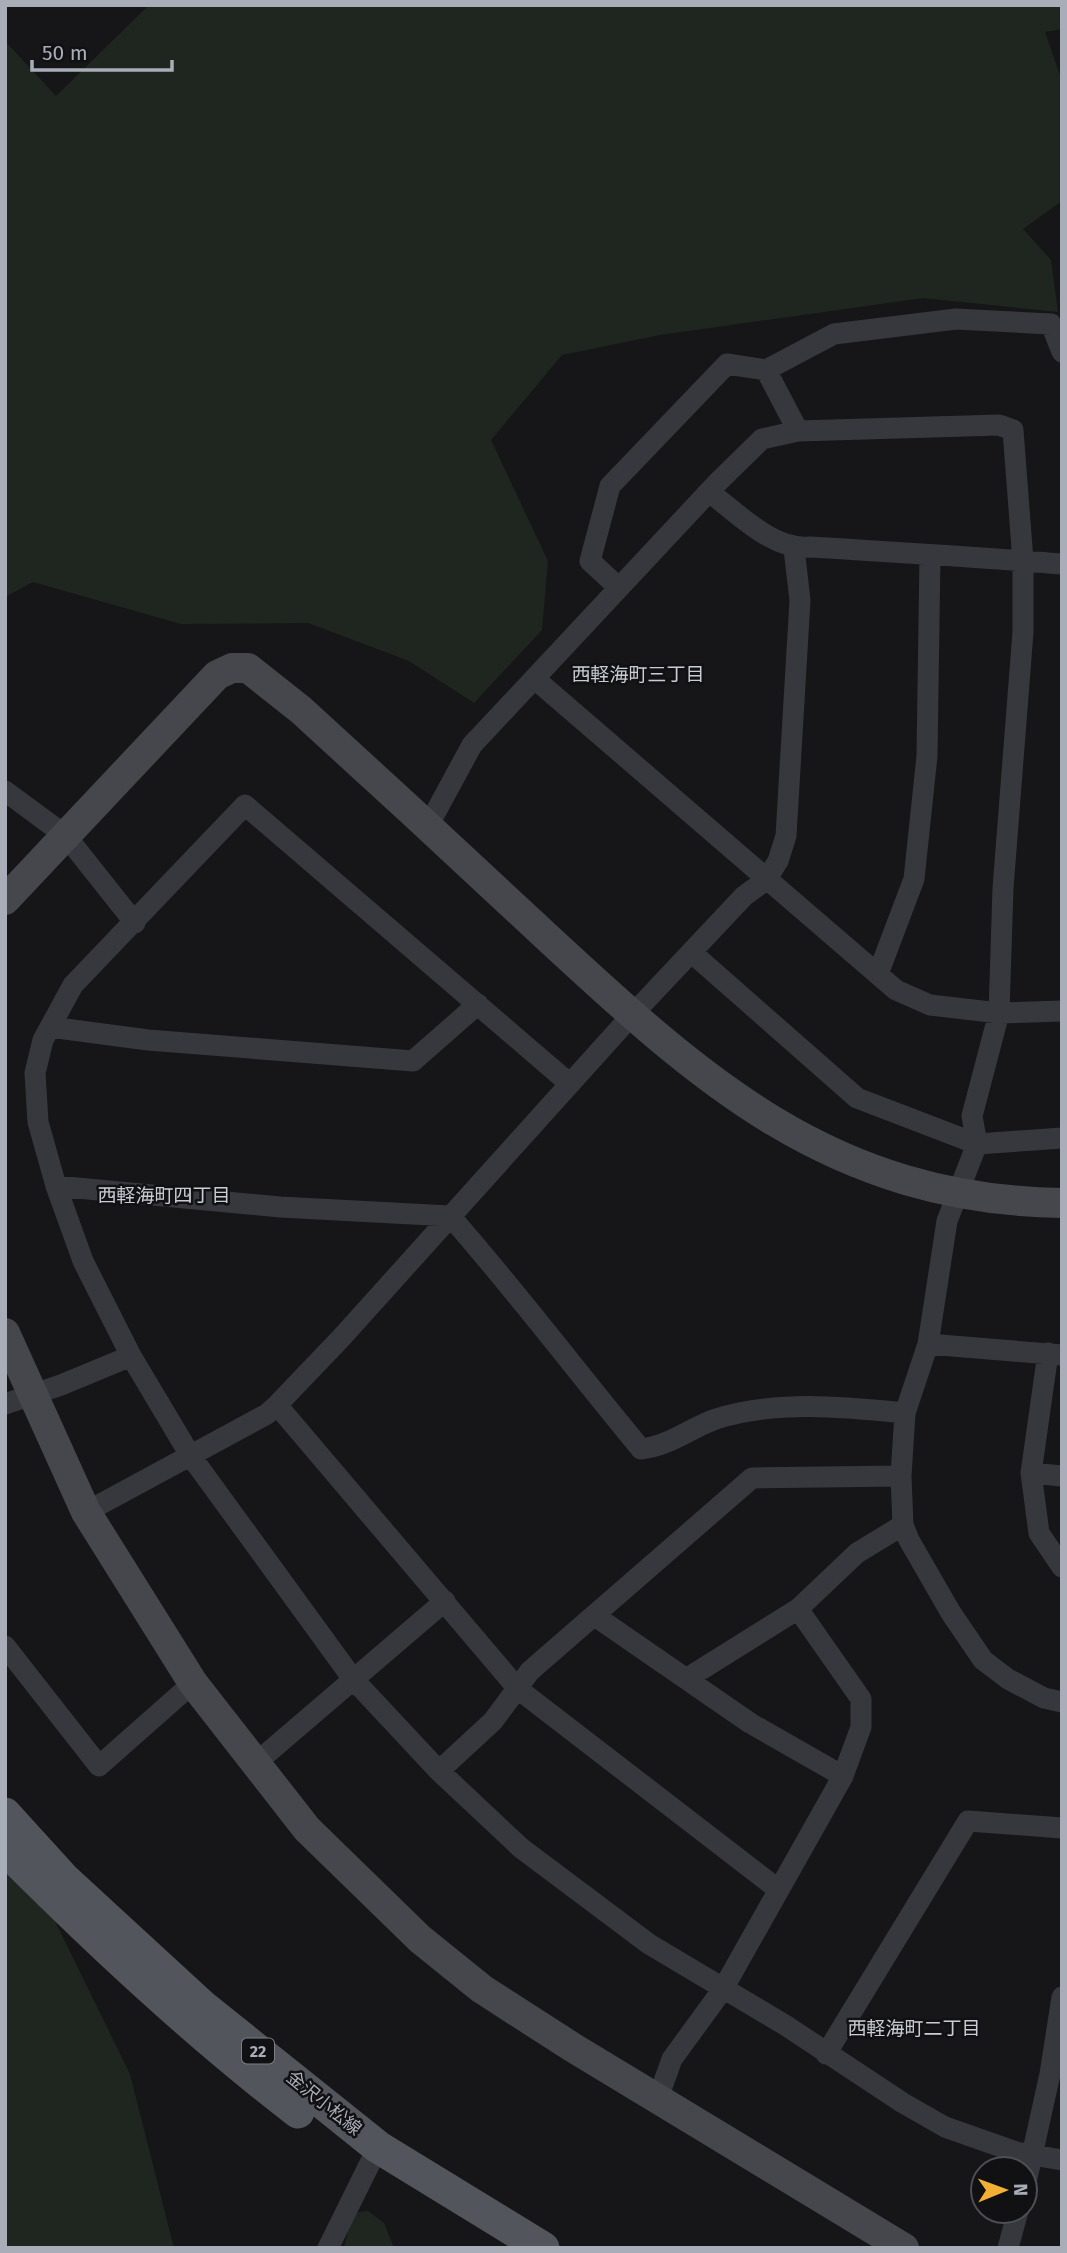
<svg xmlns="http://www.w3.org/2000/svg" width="1067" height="2253" viewBox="0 0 1067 2253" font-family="'Fira Sans','Noto Sans JP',sans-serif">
  <rect width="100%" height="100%" fill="#161618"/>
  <path fill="#1e261f" d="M149,5H1062V29L1045,32L1062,81V201L1023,229L1051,260L1058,312L923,298L660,335L562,355L491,440L548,561L542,630L474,703L409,661L308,623L181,624L33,582L5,597V41L56,96Z
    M5,1819L130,2074L174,2248H5Z
    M368,2211L384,2223L394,2248H344L352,2213Z"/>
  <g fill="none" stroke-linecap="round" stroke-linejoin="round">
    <path stroke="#37383d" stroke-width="21" d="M766,370L834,334L956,319L1051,324L1062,352
      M709,492C738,513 773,551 810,547C894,552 977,557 1062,564
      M618,587L590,561L610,486L727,364L766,370L798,431
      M535,679L896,990L930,1005L999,1013L1062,1011
      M5,791L66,836L135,923
      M428,826L472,745L718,482L762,439L798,431L999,425L1013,430L1023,561V632L1003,888L999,1013L972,1116L977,1144L947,1221L928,1344L905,1413L901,1476L903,1525L909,1540L951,1613L983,1660L1008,1679L1044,1698L1062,1702
      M691,952L857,1098L977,1144L1062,1138
      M878,974L914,879L927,756L930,555
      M50,1027L148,1040L413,1061L478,1004
      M570,1084L245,805L73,985L43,1040L35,1073L38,1122L56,1186L83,1261L131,1356L190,1455L353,1679L439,1771L521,1848L649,1944L785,2025L903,2103L945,2127L1016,2152L1062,2160
      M56,1186L280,1207L450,1216C517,1292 577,1372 641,1449C670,1446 690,1428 716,1419C776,1400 844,1407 905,1413
      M928,1344L1062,1355
      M1048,1353L1031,1473L1039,1533L1062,1567
      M5,1404L61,1385L131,1356
      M277,1405L518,1689L779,1890
      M1031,1473L1062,1476
      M86,1512L267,1414L277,1405L342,1337L632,1015L744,896L766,880L778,861L786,836L800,600L794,549
      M595,1616L750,1723L843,1776
      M5,1646L99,1766L193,1683
      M686,1679L798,1609
      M257,1762L445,1601
      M439,1771L493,1721L530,1671L752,1478L901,1476
      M826,2054L968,1821L1062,1828
      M658,2098L672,2059L723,1989L843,1776L861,1727V1699L798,1609L857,1553L903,1525
      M1025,2187L1050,2074L1062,1997
      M328,2248L378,2147
      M1008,2248L1018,2211"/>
    <path stroke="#45474d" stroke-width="30" d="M5,900L217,675L232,668H248L301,710C379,781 457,853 534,925C697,1076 826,1199 1062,1203
      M5,1333L86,1512L193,1683L307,1829L420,1939L482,1989L572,2047L904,2248"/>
    <path stroke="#53555c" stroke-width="33" d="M5,1814L65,1880L202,2006L378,2147L543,2248
      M5,1849C99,1943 193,2031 298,2112"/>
  </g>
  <g text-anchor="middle" stroke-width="5" stroke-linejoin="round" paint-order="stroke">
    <rect fill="#111113" stroke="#7b7e86" stroke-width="2" x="242" y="2038.5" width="32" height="25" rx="5"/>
    <g font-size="16" font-weight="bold" fill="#a8adb8">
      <text x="258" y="2057">22</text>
    </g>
    <g font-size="18" fill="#a8adb8" stroke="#111113">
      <text transform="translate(324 2103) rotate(39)" y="6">金沢小松線</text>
    </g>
    <g font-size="19" fill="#c9ccd4" stroke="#111113">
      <text x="638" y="681">西軽海町三丁目</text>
      <text x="164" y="1202">西軽海町四丁目</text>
      <text x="914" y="2035">西軽海町二丁目</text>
    </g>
  </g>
  <rect width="1067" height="2253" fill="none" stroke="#a8adb8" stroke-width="14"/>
  <g transform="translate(1004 2190) rotate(89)"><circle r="33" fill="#111113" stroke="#4d4f55" stroke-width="2"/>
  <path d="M0-5L12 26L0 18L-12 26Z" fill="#f2b134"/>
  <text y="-10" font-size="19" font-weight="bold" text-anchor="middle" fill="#a8adb8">N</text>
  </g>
  <path d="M32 60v10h140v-10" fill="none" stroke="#a8adb8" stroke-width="3.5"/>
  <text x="42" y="60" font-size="21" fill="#a8adb8" stroke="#111113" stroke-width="5" paint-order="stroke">50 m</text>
</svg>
